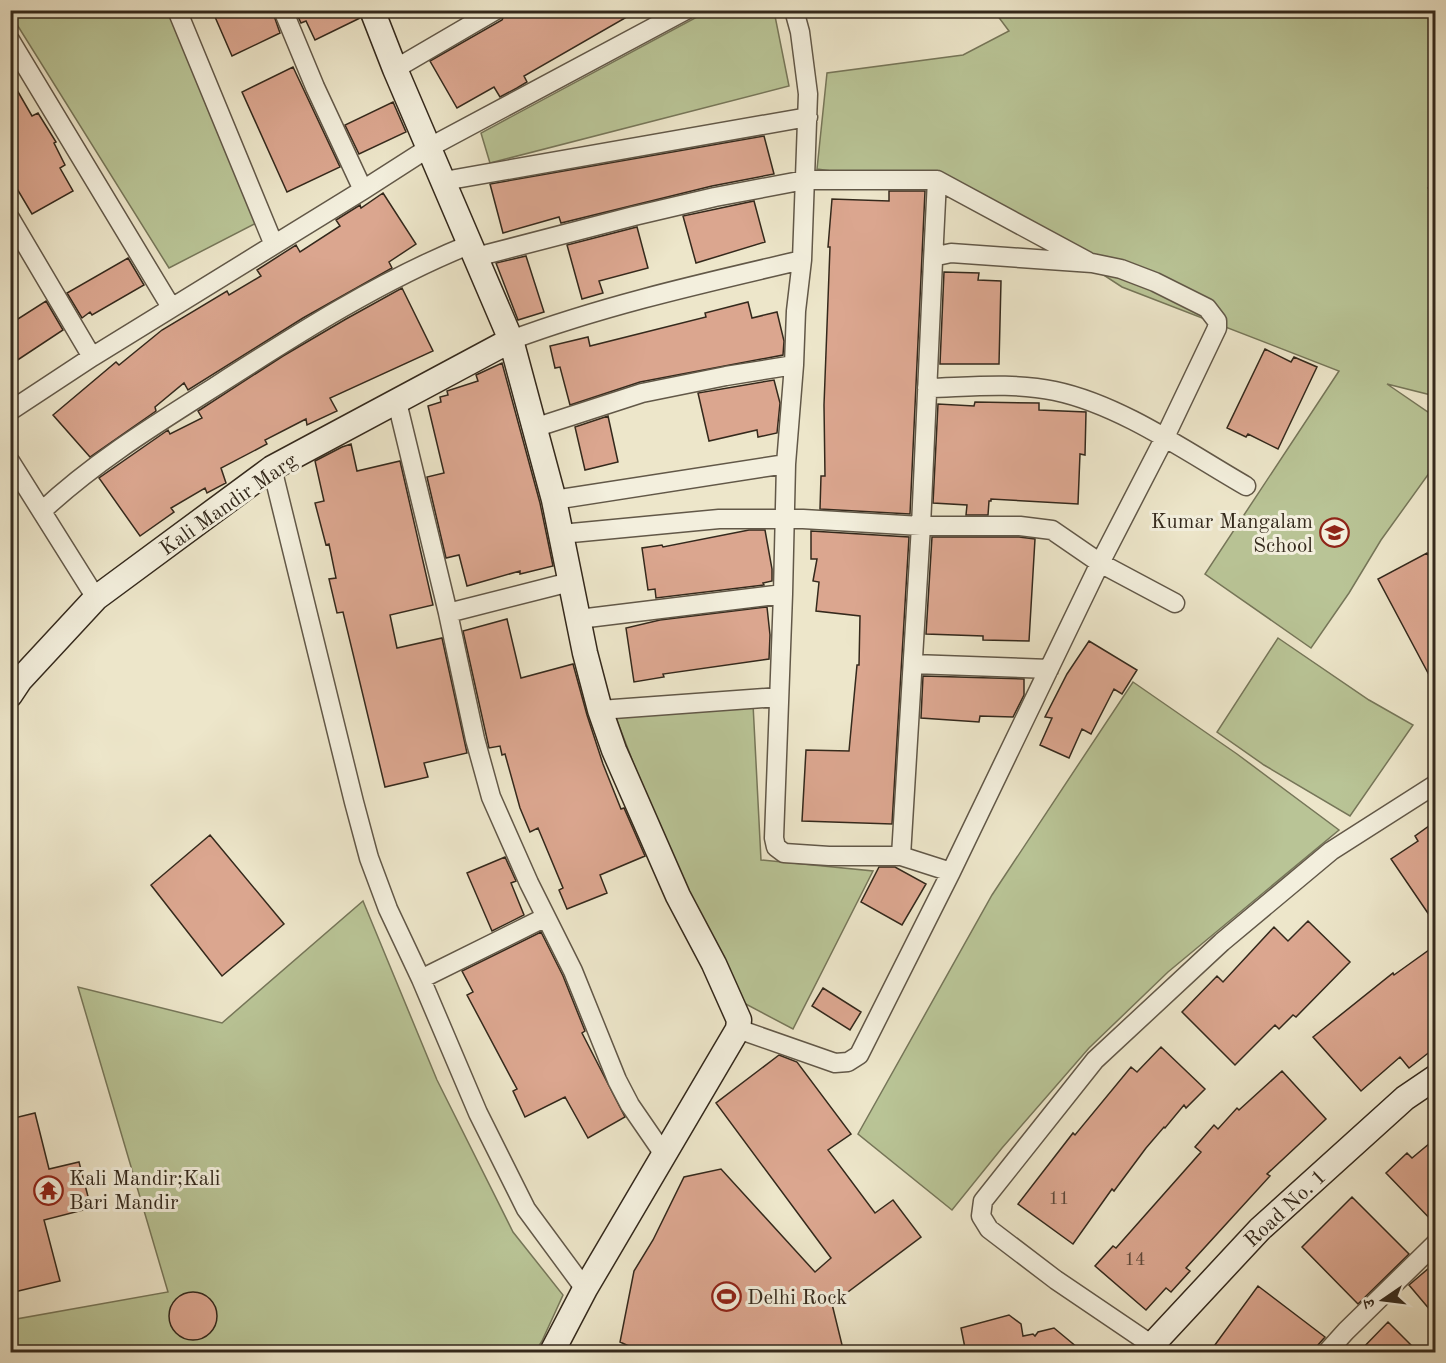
<svg xmlns="http://www.w3.org/2000/svg" width="1446" height="1363" viewBox="0 0 1446 1363" font-family="'Old Standard TT','Noto Serif Devanagari',serif">
  <rect width="100%" height="100%" fill="#ede6ca"/>
  <filter id="stains"><feTurbulence type="fractalNoise" baseFrequency=".00333" numOctaves="4"/><feColorMatrix values="0 0 0 0 .2 0 0 0 0 .09 0 0 0 0 .02 0 0 0 .5 -.17"/></filter>
  <radialGradient id="worn" r=".72"><stop offset=".6" stop-color="#630" stop-opacity="0"/><stop offset="1" stop-color="#630" stop-opacity=".3"/></radialGradient>
  <path fill="#b9c496" stroke="#767659" stroke-width="1.5" d="M11,10L169,11L258,222L169,268L11,15Z
    M708,11H774L789,86L490,163L481,133Z
    M994,11H1435L1436,180L1428,188L1436,195L1435,396L1387,384L1435,417V465L1381,540L1349,593L1311,648L1205,574L1339,371L1122,287L975,191L817,169L827,73L963,55L1009,31Z
    M1278,638L1369,700L1413,725L1350,816L1264,765L1217,732Z
    M1133,682L1237,754L1339,830L1168,972L1089,1048L1002,1148L952,1210L858,1134L992,895Z
    M753,704L761,860L873,871L793,1029L740,1001L671,862L615,715Z
    M363,901L437,1080L513,1232L563,1295L542,1341L535,1352H11V1320L168,1292L78,987L222,1023Z"/>
  <path fill="#dba68f" stroke="#34291c" stroke-width="1.5" d="M212,10H272L280,33L232,56Z
    M295,10H358L360,18L315,40L306,21L301,23Z
    M507,10H639L524,76L527,82L517,88L500,97L494,87L457,108L430,61L502,20Z
    M293,67L340,167L287,192L242,92Z
    M10,78L32,116L38,113L56,142L54,143L65,165L60,168L73,191L32,214L10,177Z
    M393,102L406,132L359,154L345,125Z
    M764,136L774,174L712,186L561,223L559,217L503,233L490,184Z
    M889,191H925L910,514L820,509L821,476H825L824,405L830,247H828L832,199L889,201Z
    M383,193L416,244L389,262L392,268L303,318L188,390L184,383L155,407L156,411L90,457L53,415L116,362L119,365L162,330L227,291L229,295L261,276L257,270L296,245L300,252L340,226L336,220L360,205L361,208Z
    M754,201L765,242L696,263L683,216Z
    M637,227L648,268L599,281L603,293L582,299L567,245Z
    M526,256L544,312L518,320L496,263Z
    M128,258L144,285L92,315L90,312L82,318L67,293Z
    M944,272L979,273L978,280L1001,281L999,364H940Z
    M402,288L433,351L330,398L337,411L307,425L306,419L265,440L267,444L221,468L226,483L207,493L205,488L171,508L174,512L140,536L99,478L168,430L170,434L202,418L198,411L283,356L346,319Z
    M46,301L63,330L10,365V324Z
    M748,302L752,318L777,312L784,341L783,355L640,382L570,405L560,367L555,368L550,346L588,337L590,346L706,317L705,313Z
    M1265,349L1291,362L1294,357L1317,367L1278,449L1248,434L1246,437L1227,428Z
    M502,363L540,503L553,566L520,574V571L467,586L459,555L446,558L427,477L444,473L428,406L441,402L440,397L448,395L447,391L478,381L476,375Z
    M774,380L780,403L777,433L758,437L757,430L709,441L698,393Z
    M975,402L1039,403V410L1086,412L1085,455L1080,454L1078,504L991,499V501H989L988,515H966L967,505L933,503L938,404L974,406Z
    M608,416L618,462L585,470L575,427Z
    M351,444L357,471L400,461L433,605L390,615L397,648L442,638L467,753L424,763L428,777L385,787L343,612L337,613L329,579L336,578L329,544L326,545L315,503L324,501L315,461L342,447Z
    M749,530H765L772,569V581L763,583L764,585L656,598L655,589L648,590L642,548L662,545L663,547Z
    M811,531L909,537L892,824L802,821L806,750L849,751L857,665H859L860,616L816,611L819,582L813,581L817,559H811Z
    M932,537H1019L1035,539L1029,641L983,640V636L926,634Z
    M1427,553L1436,569V688L1378,579Z
    M767,607L770,635L769,659L663,674L664,677L634,682L626,628L660,620Z
    M507,619L521,678L573,664L587,715L603,764L621,809L624,808L645,856L600,875L607,893L567,909L559,890L563,888L538,828L530,832L520,808L505,754L502,755L500,746L489,748L463,631Z
    M1089,641L1137,670L1122,694L1114,689L1091,734L1082,729L1069,758L1040,745L1052,718L1045,717L1067,674Z
    M923,676L1024,679V695L1013,717L980,716L979,722L921,718Z
    M1436,821V925L1391,859L1418,841L1415,836Z
    M210,835L284,924L222,976L151,885Z
    M505,857L516,881L511,883L524,915L492,931L467,873Z
    M879,867H895L926,884L902,925L861,902Z
    M1308,921L1350,962L1296,1017L1293,1015L1279,1029L1275,1025L1235,1065L1182,1012L1217,976L1223,982L1274,927L1288,941Z
    M541,932L563,976L585,1031L582,1033L625,1117L588,1138L565,1097L525,1117L513,1091L517,1089L467,995L473,992L462,971Z
    M1436,945V1047L1409,1068L1400,1057L1361,1091L1313,1037L1393,973L1394,975Z
    M823,988L861,1012L850,1030L812,1006Z
    M1161,1047L1205,1089L1186,1108L1184,1105L1165,1128L1164,1127L1146,1148L1114,1191L1112,1189L1073,1244L1018,1204L1073,1133L1075,1135L1131,1067L1137,1072Z
    M779,1055L797,1062L851,1134L828,1150L875,1213L893,1200L921,1237L832,1304L844,1353H644L620,1342L634,1271L653,1240L684,1177L721,1169L815,1272L831,1258L716,1103Z
    M1282,1071L1326,1119L1267,1174L1270,1176L1186,1268L1190,1271L1171,1292L1166,1288L1146,1310L1095,1266L1113,1246L1116,1248L1201,1152L1195,1147L1214,1125L1218,1129L1237,1108L1239,1110Z
    M35,1113L49,1169L79,1162L91,1208L44,1220L60,1281L10,1293V1119Z
    M1436,1138V1225L1386,1173L1407,1153L1412,1158Z
    M1352,1197L1409,1254L1358,1304L1302,1247Z
    M1436,1262V1317L1409,1285Z
    M1258,1286L1325,1337L1318,1345L1315,1353H1209Z
    M169 1316a24 24 0 1 1 48 0a24 24 0 1 1-48 0Z
    M1009,1315L1021,1324L1023,1336L1033,1334L1035,1336L1038,1332L1054,1328L1084,1353H966L961,1328Z
    M1388,1322L1419,1353H1358Z"/>
  <g fill="none" stroke-linecap="round" stroke-linejoin="round">
    <defs>
      <path id="street" d="M177,10L274,245
        M283,10L315,87L363,190
        M794,10L800,32L808,94L802,260L796,311L794,365L786,464L783,594L774,838L776,847L784,853L829,856H901
        M10,40L171,307
        M395,69L496,10
        M444,181L808,117
        M10,218L92,357
        M476,257L634,216L715,197L805,180H937L1087,261
        M933,261L937,180
        M511,340C605,305 704,283 802,260
        M927,388C969,387 1013,382 1055,391C1121,405 1187,452 1246,486
        M397,402L448,613L475,739L491,797L529,883L573,971L617,1080L630,1105L663,1153
        M10,411L92,357L363,190L430,147L686,10
        M534,428L642,393L726,376L794,365
        M10,461L96,598
        M272,468L354,802L369,858L388,909L421,979L478,1113L526,1209L585,1289
        M554,500L786,464
        M42,511C94,462 156,424 216,386C297,334 381,280 471,244
        M561,534L719,519H803L921,526H1020L1052,530L1100,563L1175,603
        M448,613L570,582
        M579,619L783,594
        M913,664L1049,669
        M600,710L778,697
        M421,979L546,917
        M738,1029L835,1063L848,1062L859,1055L951,872L1100,563L1164,439L1217,328V321L1207,308L1155,282L1121,269L1092,263L951,253L937,256L933,261L921,526L901,856L951,872
        M1152,1345L1056,1280L989,1229L981,1216L983,1201L1095,1060L1222,942L1331,851L1436,784
        M1327,1352L1346,1331L1436,1243"/>
      <path id="secondary" d="M372,10L395,69L511,340L554,500L585,653L600,710L614,750L678,896L714,964L739,1020L738,1029L585,1289L552,1352
        M10,695L20,680L96,598L272,468L511,340
        M1147,1352L1152,1345L1260,1229L1405,1098L1436,1077"/>
    </defs>
    <use href="#street" stroke="#625848" stroke-width="21"/>
    <use href="#secondary" stroke="#34291c" stroke-width="27"/>
    <use href="#street" stroke="#f3efdd" stroke-width="18"/>
    <use href="#secondary" stroke="#f3efdd" stroke-width="24"/>
  </g>
  <defs>
    <symbol id="school-ring" viewBox="-11 -11 22 22"><circle r="9.5" fill="#f3efdd" stroke="#8f2418" stroke-width="1.5"/><path d="M0-5L7-2L0 1L-7-2ZM-4 1L0 2.5L4 1V4Q0 6-4 4Z" fill="#8f2418"/></symbol>
    <symbol id="temple-ring" viewBox="-11 -11 22 22"><circle r="9.5" fill="#f3efdd" stroke="#8f2418" stroke-width="1.5"/><path d="M0-6L5-2H3V0L6.5 2.5H4V6H1.5V3h-3V6H-4V2.5H-6.5L-3 0V-2H-5Z" fill="#8f2418"/></symbol>
    <symbol id="stadium-ring" viewBox="-11 -11 22 22"><circle r="9.5" fill="#f3efdd" stroke="#8f2418" stroke-width="1.5"/><path d="M0-5a6.5 5 0 1 0 0 10a6.5 5 0 1 0 0-10ZM-3.5-1.8h7v3.6h-7Z" fill="#8f2418"/></symbol>
  </defs>
  <g fill-rule="evenodd">
    <use href="#school-ring" x="1318" y="516" width="33" height="33"/>
    <use href="#temple-ring" x="32" y="1174" width="33" height="33"/>
    <use href="#stadium-ring" x="710" y="1280" width="33" height="33"/>
  </g>
  <g text-anchor="middle" stroke-width="6" stroke-linejoin="round" paint-order="stroke">
    <g font-size="18" fill="#5e4839">
      <text x="1059" y="1204">11</text>
      <text x="1135" y="1265">14</text>
    </g>
    <g font-size="21" fill="#34291c" stroke="#f3efdd">
      <text transform="translate(228 504) rotate(-35)" y="7">Kali Mandir Marg</text>
      <text transform="translate(1285 1208) rotate(-43)" y="7">Road No. 1</text>
    </g>
    <g font-size="21" fill="#34291c" stroke="#f3efdd" text-anchor="start">
      <text x="1313" y="528" text-anchor="end">Kumar Mangalam<tspan x="1313" dy="24">School</tspan></text>
      <text x="69" y="1185">Kali Mandir;Kali<tspan x="69" dy="24">Bari Mandir</tspan></text>
      <text x="747" y="1304">Delhi Rock</text>
    </g>
  </g>
  <rect width="1446" height="1363" fill="none" stroke="#ede6ca" stroke-width="36"/>
  <rect x="12" y="12" width="1422" height="1339" fill="none" stroke="#34291c" stroke-width="3"/>
  <rect x="18" y="18" width="1410" height="1327" fill="none" stroke="#34291c" stroke-width="1.5"/>
  <g transform="translate(1383 1300) rotate(256)" stroke="#f3efdd" stroke-width="4.5" paint-order="stroke">
  <path d="M0-4.5L10 22L0 15L-10 22Z" fill="#34291c"/>
  <text y="-9" font-size="16" font-weight="bold" text-anchor="middle" fill="#34291c">उ</text>
  </g>
  <rect width="100%" height="100%" filter="url(#stains)"/>
  <rect width="100%" height="100%" fill="url(#worn)"/>
</svg>
